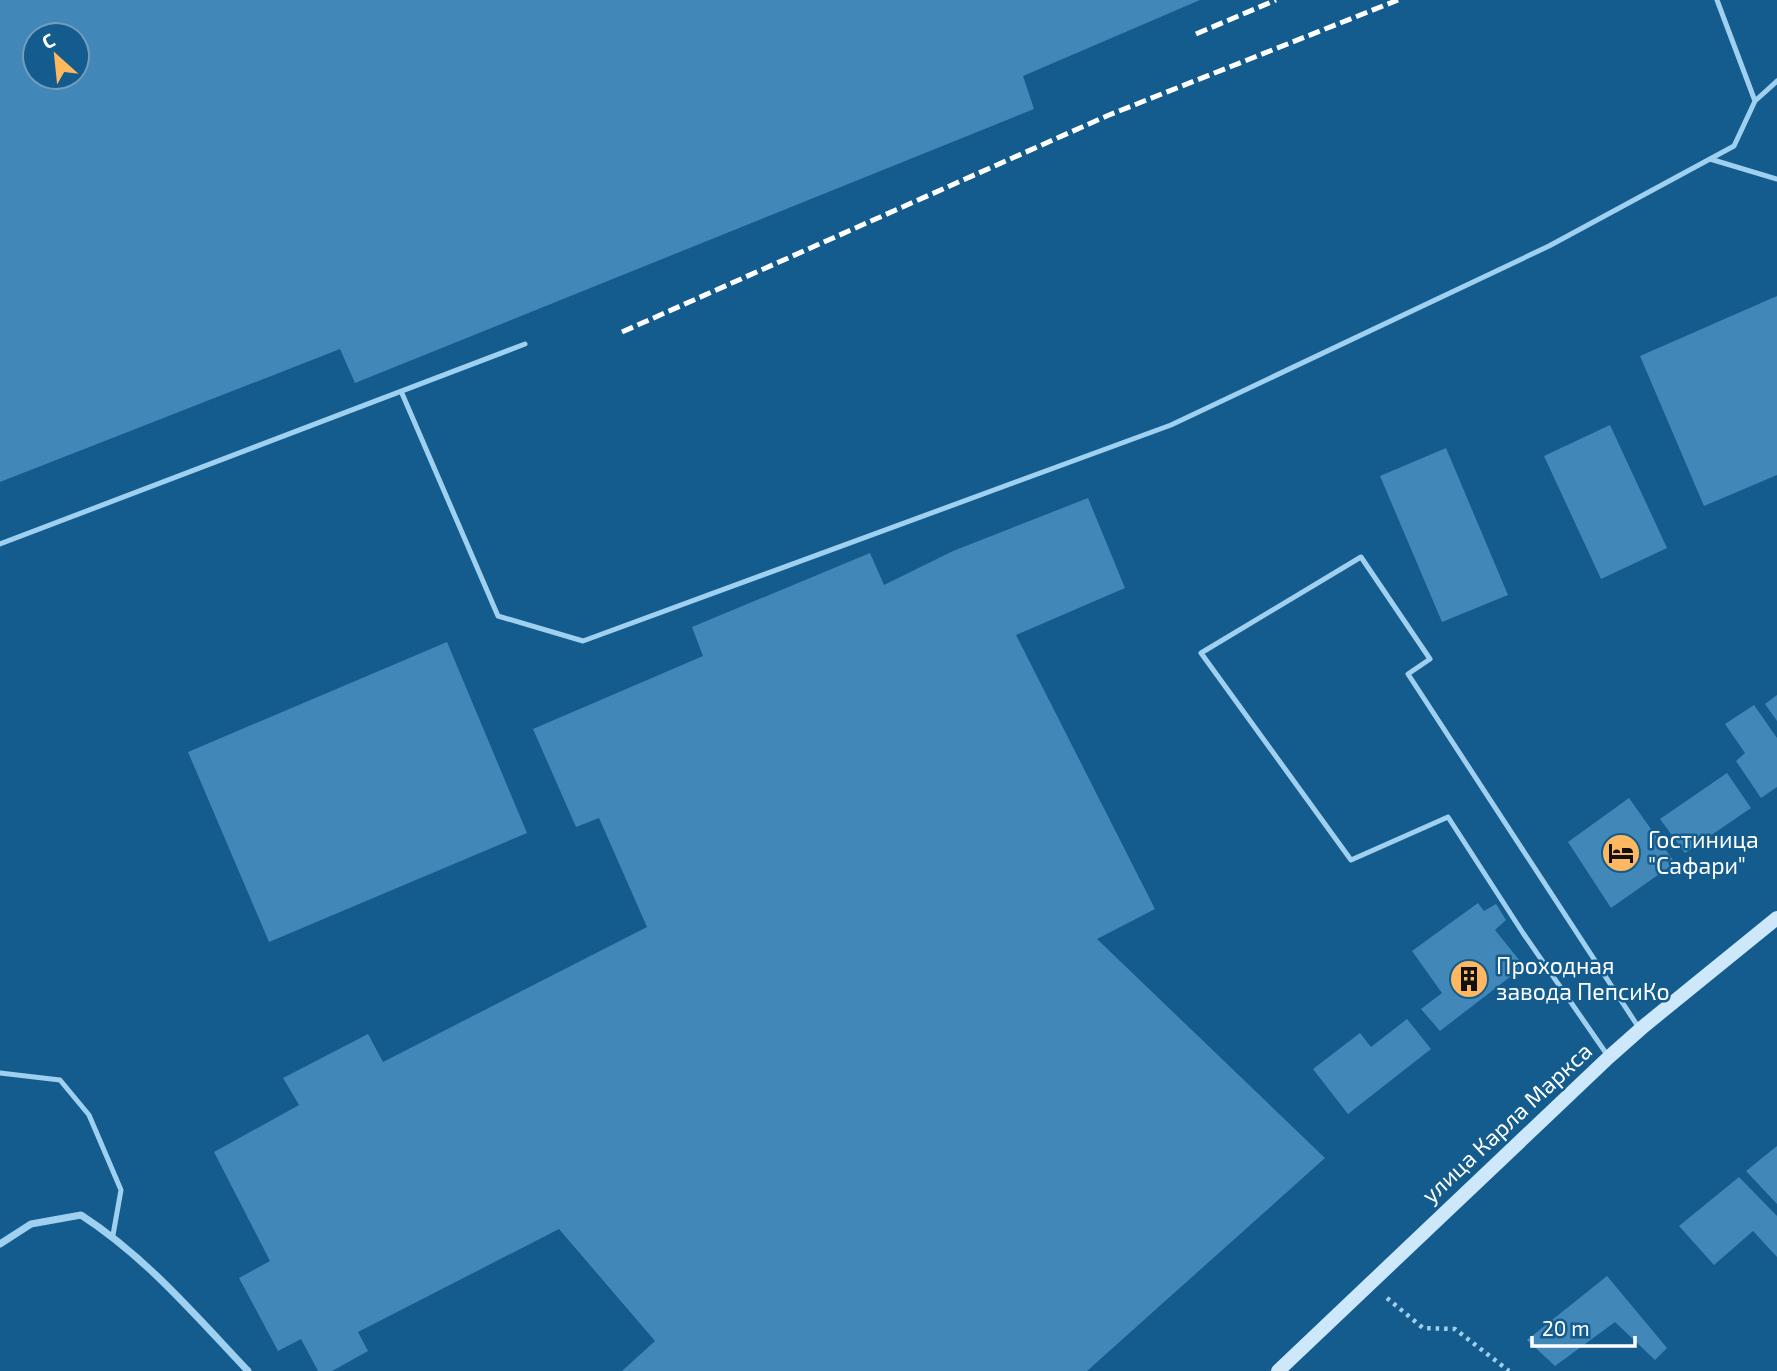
<svg xmlns="http://www.w3.org/2000/svg" width="1777" height="1371" viewBox="0 0 1777 1371" font-family="'Exo 2',sans-serif">
  <rect width="100%" height="100%" fill="#145c8e"/>
  <path fill="#4188b8" fill-rule="evenodd" d="M0,0H1200L1023,76L1034,109L355,383L340,349L0,482ZM35,35H77V77H35Z
    M1777,296V475L1704,506L1640,356Z
    M1610,425L1667,548L1601,579L1544,456Z
    M1446,448L1508,595L1442,622L1380,476Z
    M1088,498L1125,588L1016,635L1155,909L1097,939L1325,1158L1087,1371H622L655,1341L559,1229L358,1332L368,1351L332,1371H318L301,1339L278,1351L239,1278L270,1261L214,1152L299,1105L283,1078L368,1034L383,1062L647,927L599,818L576,827L533,729L703,656L692,627L870,553L884,585L953,551Z
    M447,642L527,833L269,942L188,752Z
    M1777,695V721L1765,704Z
    M1754,705L1777,738V787L1761,798L1736,761L1745,753L1725,724Z
    M1727,773L1751,808L1685,853L1660,819Z
    M1629,798L1675,863L1611,908L1568,842Z
    M1478,903L1484,911L1496,904L1506,920L1495,930L1524,966L1440,1031L1421,1009L1442,993L1412,951Z
    M1407,1019L1431,1049L1348,1114L1313,1069L1360,1033L1371,1047Z
    M1777,1146V1204L1746,1171Z
    M1739,1177L1777,1216V1257L1753,1231L1714,1265L1679,1226Z
    M1607,1276L1667,1348L1655,1360L1615,1322L1555,1366L1527,1340Z"/>
  <g fill="none" stroke-linecap="round" stroke-linejoin="round">
    <path stroke="#9fd0f0" stroke-width="4.5" stroke-dasharray="3.5 5" stroke-linecap="butt" d="M1387,1298L1423,1328L1455,1329L1509,1371"/>
    <path stroke="#9fd0f0" stroke-width="5" d="M1755,101L1777,81
      M1710,159L1777,179
      M401,391L498,616L583,641L1171,425L1549,246L1734,146L1755,101L1717,0
      M0,544L525,344
      M1608,1056L1523,933L1448,817L1351,860L1201,653L1361,557L1430,659L1408,674L1639,1028
      M0,1073L60,1080L89,1115L121,1190L113,1235"/>
    <path stroke="#9fd0f0" stroke-width="7" d="M0,1244L31,1224L81,1215C146,1257 195,1315 248,1371"/>
    <path stroke="#cde8fb" stroke-width="14" d="M1278,1371L1609,1057L1644,1026L1777,918"/>
    <path stroke="#fff" stroke-width="5" stroke-dasharray="12 5" stroke-linecap="butt" d="M1196,34L1276,0
      M622,332L1109,115L1398,0"/>
  </g>
  <defs>
    <symbol id="hotel-disc" viewBox="-11 -11 22 22"><circle r="9.5" fill="#ffb85f" stroke="#145c8e"/><path d="M-6-4.5h1.5V1H6V5H4.5V3h-9V5H-6ZM-4 0a1.8 1.8 0 1 1 3.6 0ZM.5 0V-2.5h3Q6-2.5 6 0Z" fill="#111"/></symbol>
    <symbol id="building-disc" viewBox="-11 -11 22 22"><circle r="9.5" fill="#ffb85f" stroke="#145c8e"/><path d="M-4-6H4V6H1V3H-1V6H-4ZM-2.5-4.3h1.7v1.8h-1.7ZM.8-4.3h1.7v1.8H.8ZM-2.5-1h1.7V.8h-1.7ZM.8-1h1.7V.8H.8Z" fill="#111"/></symbol>
  </defs>
  <g fill-rule="evenodd">
    <use href="#hotel-disc" x="1599" y="831" width="44" height="44"/>
    <use href="#building-disc" x="1447" y="957" width="44" height="44"/>
  </g>
  <g text-anchor="middle" stroke-width="5" stroke-linejoin="round" paint-order="stroke">
    <g font-size="23" fill="#fff" stroke="#145c8e" text-anchor="start">
      <text x="1648" y="848">Гостиница<tspan x="1648" dy="26">"Сафари"</tspan></text>
      <text x="1496" y="974">Проходная<tspan x="1496" dy="26">завода ПепсиКо</tspan></text>
    </g>
    <g font-size="23" fill="#fff" stroke="#145c8e">
      <text transform="translate(1507 1123) rotate(-43)" y="8">улица Карла Маркса</text>
    </g>
  </g>
  <g transform="translate(56 56) rotate(333)"><circle r="33" fill="#145c8e" stroke="#729dbb" stroke-width="2"/>
  <path d="M0-5L12 26L0 18L-12 26Z" fill="#ffb85f"/>
  <text y="-10" font-size="19" font-weight="bold" text-anchor="middle" fill="#ffffff">С</text>
  </g>
  <path d="M1532 1336v10h103v-10" fill="none" stroke="#ffffff" stroke-width="3.5"/>
  <text x="1542" y="1336" font-size="21" fill="#ffffff" stroke="#145c8e" stroke-width="5" paint-order="stroke">20 m</text>
</svg>
